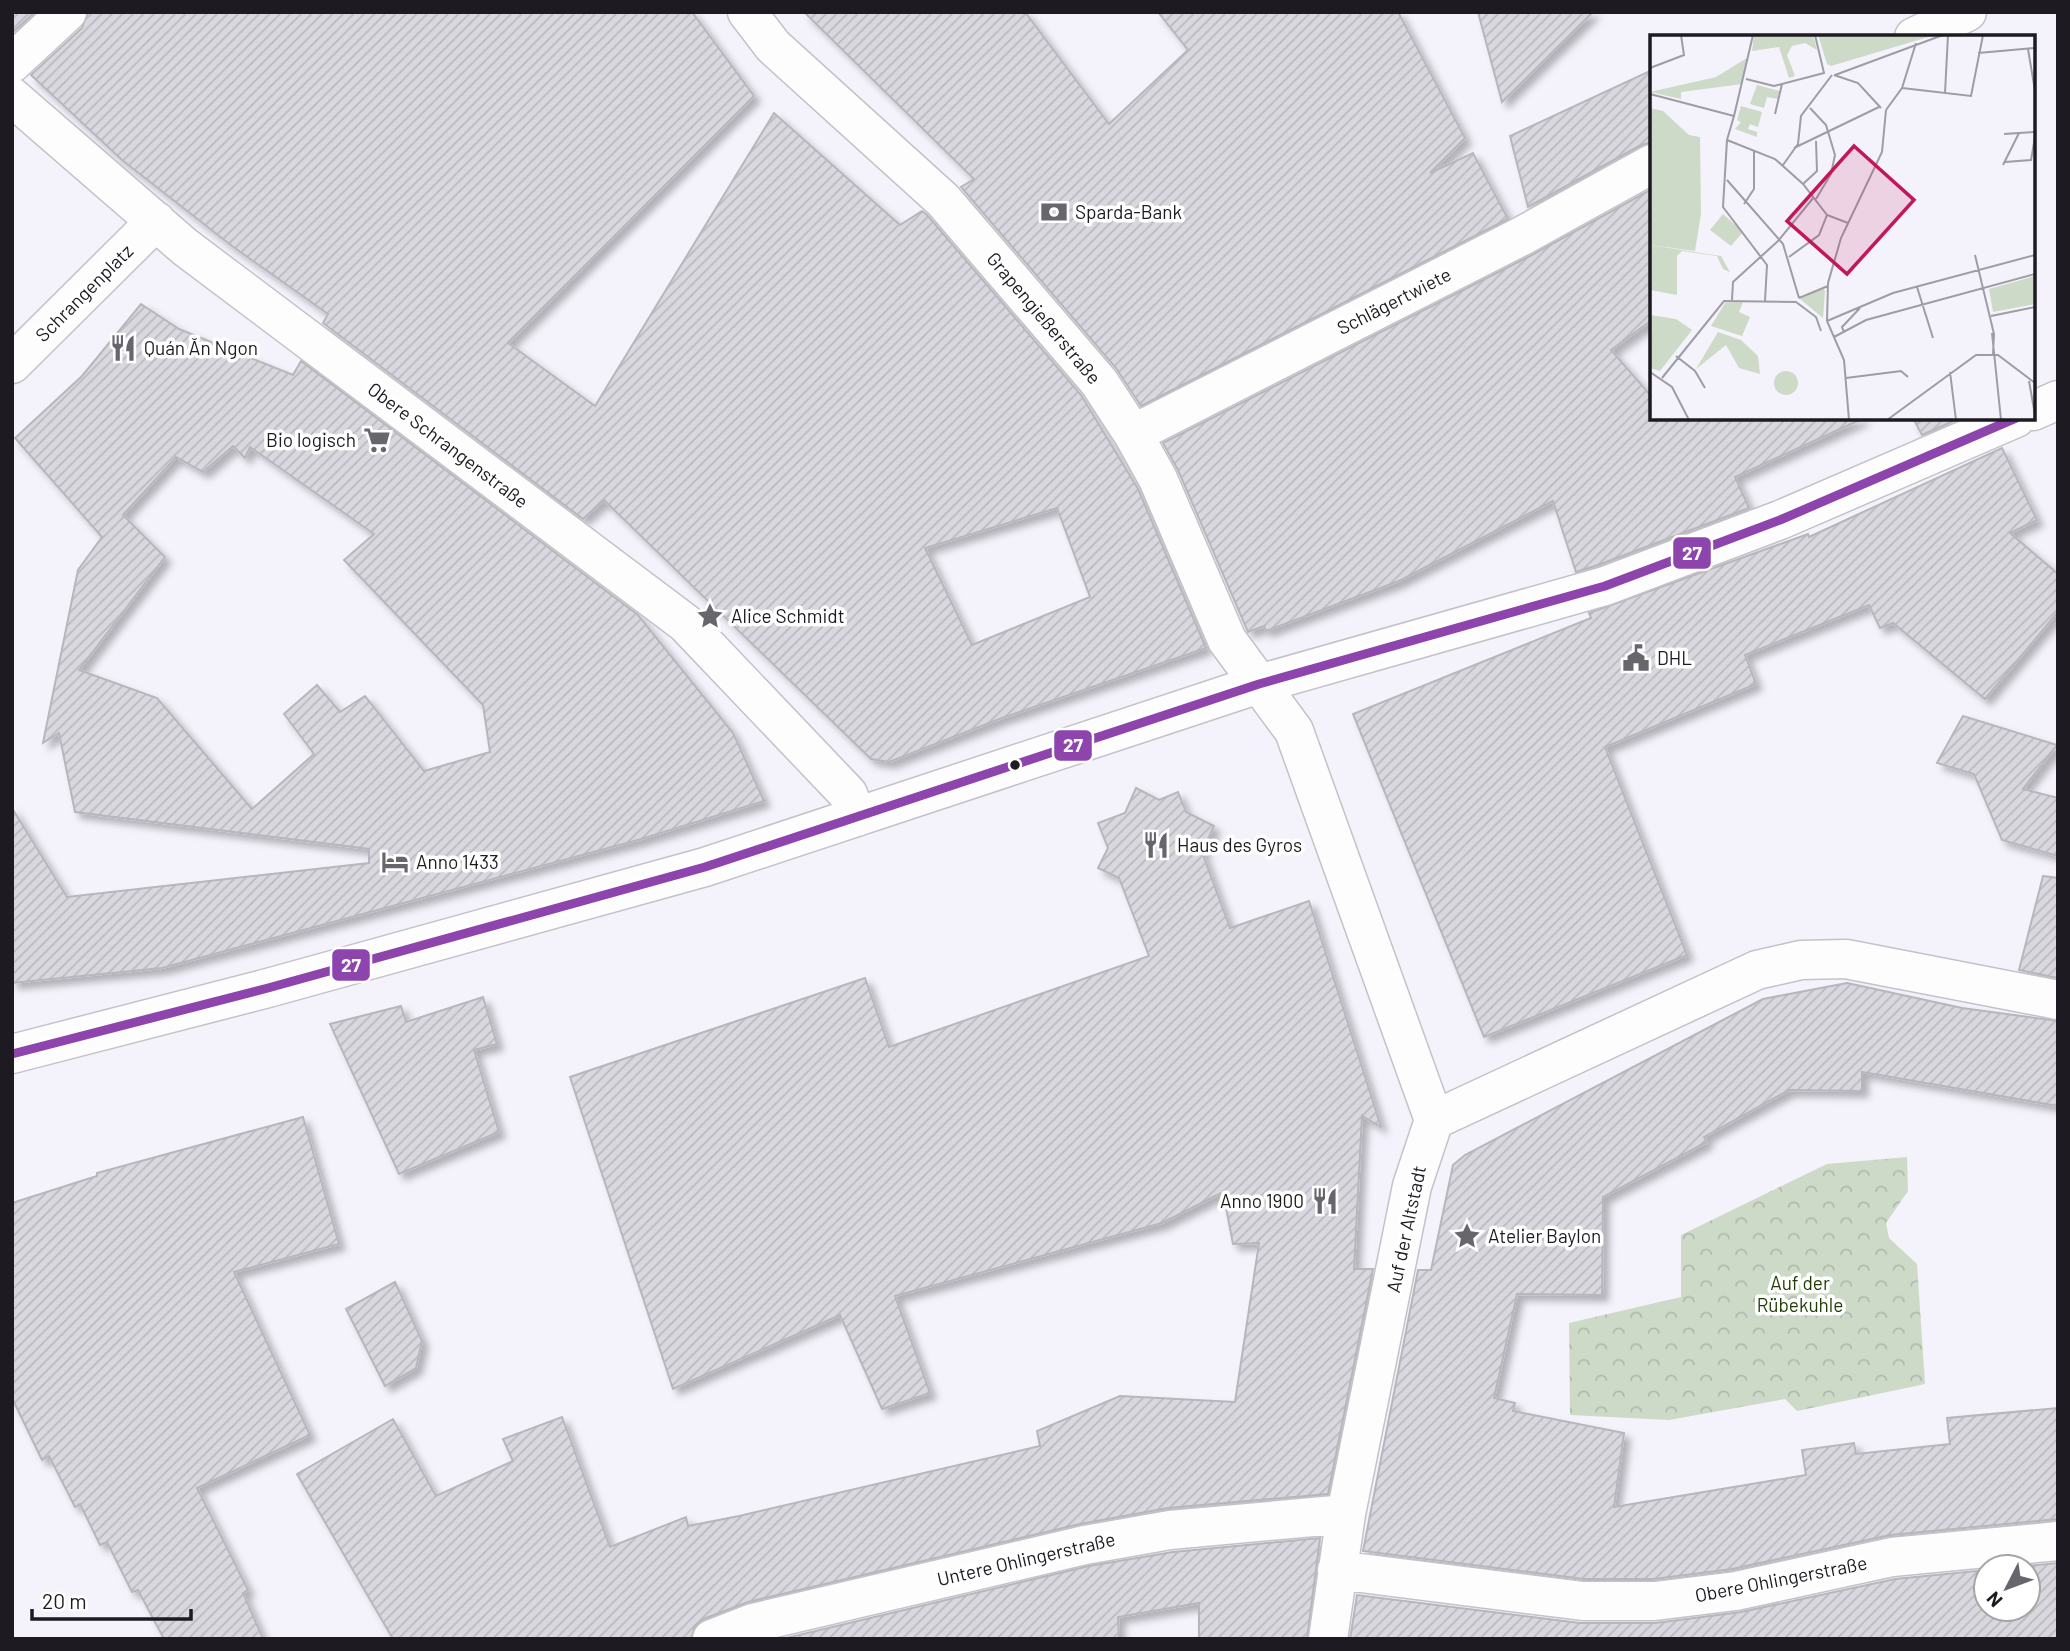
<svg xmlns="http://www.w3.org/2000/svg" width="2070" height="1651" viewBox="0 0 2070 1651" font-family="Barlow,sans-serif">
  <defs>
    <pattern id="park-crowns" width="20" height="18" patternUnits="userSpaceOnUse" patternTransform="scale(1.75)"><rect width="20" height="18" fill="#cedac8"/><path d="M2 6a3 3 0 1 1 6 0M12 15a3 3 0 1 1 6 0" fill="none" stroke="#b0baac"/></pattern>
    <pattern id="building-hatch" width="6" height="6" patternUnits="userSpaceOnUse" patternTransform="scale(1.75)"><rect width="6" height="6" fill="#dad8df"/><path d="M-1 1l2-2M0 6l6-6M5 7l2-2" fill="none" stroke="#bbb9bf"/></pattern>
    <filter id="shadow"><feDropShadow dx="6" dy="6" stdDeviation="3.5" flood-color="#0004"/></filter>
  </defs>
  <rect width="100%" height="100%" fill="#f4f2fb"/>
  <path fill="url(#park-crowns)" d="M1907,1157L1908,1191L1886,1223L1889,1238L1917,1264L1925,1384L1797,1411L1785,1399L1669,1420L1570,1415L1569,1323L1681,1297V1235L1827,1164Z"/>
  <path fill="url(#building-hatch)" stroke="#b8b6bd" stroke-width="2" fill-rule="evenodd" filter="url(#shadow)" d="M12,12H35L12,33Z
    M88,12H692L754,96L508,343L595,406L774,113L900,225L922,211L927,215L1081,395L1138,489L1206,648L1002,718L889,762L871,759L604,500L583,519L323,323L328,314L232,246L122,160L31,75L82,28ZM1057,508L1090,597L972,645L925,548Z
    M804,12H1025L1109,124L1188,50L1158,12H1398L1465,138L1430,173L1473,153L1508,219L1141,406L1116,368L961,187L974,179Z
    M1478,12H1593L1502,102Z
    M1652,70V142L1641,145L1528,207L1510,136Z
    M1652,189V320L1611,350L1652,397V418H1864L1735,477L1749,508L1598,565L1576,572L1553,501L1399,581L1266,631L1264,626L1248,632L1178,470L1163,443L1530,256Z
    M141,304L179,329L293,375L301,361L638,615L733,733L764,801L638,840L162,968L12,983V808L67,897L369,863V849L75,812L59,733L43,743L78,570L102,537L15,438L82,376ZM233,446L245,458L250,447L374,534L344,560L483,705L490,752L424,771L365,696L340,712L317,685L284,714L314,754L252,809L157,698L79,670L165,557L123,515L176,457L203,472Z
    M1913,418H1960L1922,435Z
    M2002,448L2037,520L2010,533L2058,574V612L1985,699L1893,623L1880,628L1869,605L1745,655L1756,684L1605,747L1687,955L1484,1037L1353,714L1591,618L1589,613L1808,534L1809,537Z
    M1963,716L2057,745L2023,789L2058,798V856L2002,840L1974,774L1937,763Z
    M1136,788L1159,800L1178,792L1186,812L1214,826L1202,852L1230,928L1309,901L1381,1127L1362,1116L1354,1269H1373L1328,1494L1168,1508L1080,1524L748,1602L703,1619L695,1626L691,1639H393L297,1474L393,1419L436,1496L513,1461L503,1439L562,1417L610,1547L686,1517L688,1526L739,1516L1040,1446L1037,1431L1120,1396L1235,1402L1259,1243L1233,1244L1223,1192L1162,1223L895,1296L930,1393L882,1409L840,1315L673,1389L570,1077L865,978L889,1047L1149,956L1119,878L1098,868L1108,848L1098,823L1125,813Z
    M2043,876L2058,878V978L2019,970Z
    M1847,983L1962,1008L2058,1021V1106L1862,1072V1091L1789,1090L1704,1137L1707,1142L1603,1197L1602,1295L1517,1294L1494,1398L1515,1403L1513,1411L1624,1433L1614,1507L1806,1475L1802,1450L1854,1443L1856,1454L1950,1444L1947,1418L2058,1408V1519L1890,1535L1732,1569L1654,1579H1584L1363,1551L1418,1270H1431L1453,1165L1465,1155L1763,999Z
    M483,997L497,1044L474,1050L499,1132L399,1174L330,1024L401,1006L406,1022Z
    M303,1117L339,1244L234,1272L310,1435L197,1488L248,1590L243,1593L263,1639H164L138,1590L132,1592L107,1542L100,1545L80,1504L75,1507L49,1456L42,1460L12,1398V1203L97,1176V1173Z
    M395,1282L422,1341L416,1368L385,1386L346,1309Z
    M1320,1538L1307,1639H1199V1603L1118,1617L1119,1639H782L1089,1566L1173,1552Z
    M2058,1563V1639H1350L1357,1595L1580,1623H1655L1741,1612L1895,1579L1986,1570V1609H2028V1567H2016Z"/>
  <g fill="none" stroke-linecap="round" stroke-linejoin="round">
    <defs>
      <path id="minor" d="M747,12L773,46L943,200L1099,382L1133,434L1158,479L1227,640L1294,731L1434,1120L1412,1186L1346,1514L1328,1639
        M1914,37L1967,12
        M12,63L67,12
        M12,97L185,247L685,623L848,794L857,817
        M12,364L156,221
        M2033,411L2058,400
        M1133,434L1520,237L1652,164
        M12,1054L268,988L705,867L1259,684L1605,586L1780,520L2016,418
        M1434,1120L1757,970L1801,960L1846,959L2058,1000
        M1337,1570L1583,1601H1655L1736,1591L1892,1557L2058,1541
        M712,1639L753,1623L1085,1545L1170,1530L1346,1514"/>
    </defs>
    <use href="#minor" stroke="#c4c2c9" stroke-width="41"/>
    <use href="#minor" stroke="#fdfdfe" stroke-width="38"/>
    <defs>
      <path id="bus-1" d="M12,1054L268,988L705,867L1259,684L1605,586L1780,520L2016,418"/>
    </defs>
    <use href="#bus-1" stroke="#fff" stroke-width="14"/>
    <use href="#bus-1" stroke="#8e44ad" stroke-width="9"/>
  </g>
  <defs>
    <symbol id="bank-bare" viewBox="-9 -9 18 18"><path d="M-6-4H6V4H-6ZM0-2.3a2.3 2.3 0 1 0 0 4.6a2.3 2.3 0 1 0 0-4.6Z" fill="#68666d" stroke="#fff" stroke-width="2.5" paint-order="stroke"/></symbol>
    <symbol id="restaurant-bare" viewBox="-9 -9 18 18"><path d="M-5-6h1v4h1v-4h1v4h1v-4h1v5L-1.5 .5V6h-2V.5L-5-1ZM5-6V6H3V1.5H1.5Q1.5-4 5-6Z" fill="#68666d" stroke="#fff" stroke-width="2.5" paint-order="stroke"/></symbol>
    <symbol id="supermarket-bare" viewBox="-9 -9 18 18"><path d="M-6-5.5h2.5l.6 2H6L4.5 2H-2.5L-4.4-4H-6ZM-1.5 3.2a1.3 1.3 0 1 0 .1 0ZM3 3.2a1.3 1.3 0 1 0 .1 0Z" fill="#68666d" stroke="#fff" stroke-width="2.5" paint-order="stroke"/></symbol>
    <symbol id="sight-bare" viewBox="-9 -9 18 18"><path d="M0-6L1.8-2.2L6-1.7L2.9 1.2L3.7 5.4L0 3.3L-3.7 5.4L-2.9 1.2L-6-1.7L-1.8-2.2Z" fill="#68666d" stroke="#fff" stroke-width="2.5" paint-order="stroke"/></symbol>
    <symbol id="civic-bare" viewBox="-9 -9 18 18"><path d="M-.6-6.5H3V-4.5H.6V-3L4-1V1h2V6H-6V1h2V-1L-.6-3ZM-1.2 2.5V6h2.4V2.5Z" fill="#68666d" stroke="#fff" stroke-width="2.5" paint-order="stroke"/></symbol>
    <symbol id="hotel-bare" viewBox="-9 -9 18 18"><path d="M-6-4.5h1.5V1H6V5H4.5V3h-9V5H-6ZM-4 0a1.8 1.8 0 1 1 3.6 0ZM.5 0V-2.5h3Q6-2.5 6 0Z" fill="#68666d" stroke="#fff" stroke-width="2.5" paint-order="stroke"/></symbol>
  </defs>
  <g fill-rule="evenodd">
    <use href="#bank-bare" x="1035" y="193" width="38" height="38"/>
    <use href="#restaurant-bare" x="104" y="329" width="38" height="38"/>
    <use href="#supermarket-bare" x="358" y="421" width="38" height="38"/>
    <use href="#sight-bare" x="691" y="597" width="38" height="38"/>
    <use href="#civic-bare" x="1617" y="639" width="38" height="38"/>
    <use href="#restaurant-bare" x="1137" y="826" width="38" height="38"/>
    <use href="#hotel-bare" x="376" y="843" width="38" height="38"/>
    <use href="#restaurant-bare" x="1306" y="1182" width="38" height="38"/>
    <use href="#sight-bare" x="1448" y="1217" width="38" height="38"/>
  </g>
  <circle fill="#1d1b21" stroke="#fff" stroke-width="2.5" cx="1015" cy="765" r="6"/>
  <g text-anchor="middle" stroke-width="7" stroke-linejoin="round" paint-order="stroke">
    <g font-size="19" fill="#1d1b21" stroke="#fff" text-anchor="start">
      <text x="1075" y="219">Sparda-Bank</text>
      <text x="144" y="355">Quán Ăn Ngon</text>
      <text x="356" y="447" text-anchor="end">Bio logisch</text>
      <text x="731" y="623">Alice Schmidt</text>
      <text x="1657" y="665">DHL</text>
      <text x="1177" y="852">Haus des Gyros</text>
      <text x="416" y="869">Anno 1433</text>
      <text x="1304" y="1208" text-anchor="end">Anno 1900</text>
      <text x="1488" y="1243">Atelier Baylon</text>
    </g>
    <g font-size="19" fill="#1d1b21" stroke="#fff">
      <text transform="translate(84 293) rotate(-45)" y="7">Schrangenplatz</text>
      <text transform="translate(1394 301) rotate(-27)" y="7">Schlägertwiete</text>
      <text transform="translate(1044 318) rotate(50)" y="7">Grapengießerstraße</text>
      <text transform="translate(448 445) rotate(37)" y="7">Obere Schrangenstraße</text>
      <text transform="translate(1406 1229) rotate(-78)" y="7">Auf der Altstadt</text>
      <text transform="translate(1026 1559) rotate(-13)" y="7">Untere Ohlingerstraße</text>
      <text transform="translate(1781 1579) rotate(-11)" y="7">Obere Ohlingerstraße</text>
    </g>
    <g font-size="19" fill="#1e3d03" stroke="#fff">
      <text x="1800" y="1290">Auf der<tspan x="1800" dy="22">Rübekuhle</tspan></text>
    </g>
  </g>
  <g transform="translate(1650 35)">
    <rect width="385" height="385" fill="#f4f2fb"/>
    <path d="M107,50L130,56L128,64L117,62L114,73L100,69ZM73,179L93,197L81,211L60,195ZM0,210L71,221L80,237L73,234L67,221L32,216L27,221V260L0,255ZM93,267L89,277L100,282L92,301L61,291L75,268ZM0,280L26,284L42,295L10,336L0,333ZM68,297L91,305L108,321L110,339L89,333L76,310L46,334ZM124 348a12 12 0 1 1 24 0a12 12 0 1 1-24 0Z" fill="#cedac8"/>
    <path d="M104,0H163L167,15L155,8L142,11L137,20L145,41L139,43L129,12L102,16ZM168,0H285L181,31L177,29ZM97,23L92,49L31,57V64L0,57L66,42ZM91,71L112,77L108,92L100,89L98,94L107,97V102L85,94L91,87L87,85ZM0,73L13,76L39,100L50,102L51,179L45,216L0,210ZM385,241V269L343,277L339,254ZM173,253L175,256L173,283L150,264Z" fill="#cedac8"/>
    <path fill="none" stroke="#9e9ca4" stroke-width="2" d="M378,14L385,56M328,18L385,13M0,33L34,20L31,0M184,40L208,48L231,73M185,40L293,0M96,44L124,51L174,38L165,0M252,53L321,61L333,0M295,58L298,0M0,59L84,81L103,0M160,73L176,90L185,120L181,139L166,164M236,75L252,53L266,8M125,79L132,49M84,81L77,105L73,172L117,230L115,266M354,99L385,97M77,105L125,124L153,149L177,180L198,188M144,113L229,72M355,127L381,125L385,102M133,130L148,109L151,81L182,40M353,130L369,98M77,145L133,209L149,263M153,149L167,136L166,106M94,169L104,154V115M325,220L344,299L343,319M139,222L169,200L177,180M267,252L283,303M149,263L178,251M82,265L83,247L128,206L164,162M341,281L385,272M177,286L243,258L385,220M194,297L192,292L210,273M342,298L351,385M184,302L216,285L385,239M26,321L45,336L55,353M0,337L22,352L39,385M300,337L306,385M12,343L74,266L146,267L166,282L171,296M196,343L251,336L258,342M379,346L385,380M199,385L194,325L177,286L178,248L191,203L232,117L236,75M237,385L326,320H348L385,348"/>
    <path fill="#c2185b" fill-opacity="0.15" stroke="#c2185b" stroke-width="3.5" d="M204,111L264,165L197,239L137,186Z"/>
    <rect width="385" height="385" fill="none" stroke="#1d1b21" stroke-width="3.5"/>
  </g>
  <g stroke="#fff" stroke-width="2.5">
    <rect x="1672" y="536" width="40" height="34" rx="7" fill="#8e44ad"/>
    <rect x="1053" y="729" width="40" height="33" rx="7" fill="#8e44ad"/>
    <rect x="331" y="948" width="40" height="34" rx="7" fill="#8e44ad"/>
  </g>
  <g font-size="19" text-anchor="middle" font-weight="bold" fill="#fff">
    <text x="1692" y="560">27</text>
    <text x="1073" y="752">27</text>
    <text x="351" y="972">27</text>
  </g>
  <rect width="2070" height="1651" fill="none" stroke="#1d1b21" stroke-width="28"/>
  <g transform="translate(2007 1588) rotate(228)"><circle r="33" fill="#ffffff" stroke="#a5a4a6" stroke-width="2"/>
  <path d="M0-5L12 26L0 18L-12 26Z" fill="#68666d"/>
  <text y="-10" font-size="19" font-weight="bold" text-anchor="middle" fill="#1d1b21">N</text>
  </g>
  <path d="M32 1609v10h159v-10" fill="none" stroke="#1d1b21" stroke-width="3.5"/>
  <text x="42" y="1609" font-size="21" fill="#1d1b21" stroke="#ffffff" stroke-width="5" paint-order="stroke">20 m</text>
</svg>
